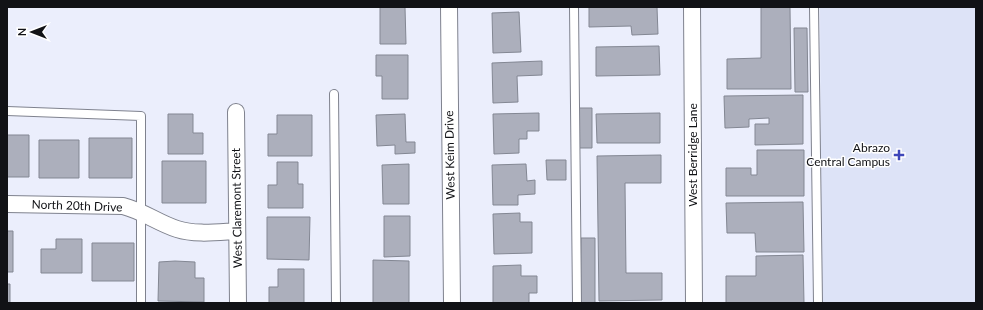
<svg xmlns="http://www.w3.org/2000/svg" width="983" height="310" viewBox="0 0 983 310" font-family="Lato,sans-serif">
  <rect width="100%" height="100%" fill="#ebeefc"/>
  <path fill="#dde3f7" d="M820,7H976V303H822Z"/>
  <path fill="#acafbc" stroke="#838793" d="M380,7H405L406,44H380Z
    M589,7H657L658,34L632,35L631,26L589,27Z
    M761,7H790L791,89H727V59L761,58Z
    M519,12L521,52L493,53L492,13Z
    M794,28H807L808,92H795Z
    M659,46L660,75L596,76V47Z
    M376,55H408V99H382V76H376Z
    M542,61V75L517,76L518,102L493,103L492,63Z
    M803,95V144L755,145V124H769V118L749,119V127L725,128L724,96Z
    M578,108H592V148H579Z
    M539,113V131H527V139H519V153L494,154L493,114Z
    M660,113V143H597L596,114Z
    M168,114H193V133H203V154H168Z
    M405,114L406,142H415V153L395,154V145L377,146L376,115Z
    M277,115H312V156H268V134H277Z
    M7,135H29V177H7Z
    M89,138H132V178H89Z
    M39,140H79V178H39Z
    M757,150H804V196H726V168H751V175H757Z
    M661,155V183H625L626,273H662V300L599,301L597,156Z
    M546,160H566V180H547Z
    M162,161H206V203H162Z
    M277,162H298V184H303V208H268V185H277Z
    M409,164V204H383L382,165Z
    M526,164L527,181L535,180V194L518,195V205H493L492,165Z
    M803,202L804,252H756L755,233H727L726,203Z
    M520,213V222H532V253L494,254L493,214Z
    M384,216H410V256L384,257Z
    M267,217H310L309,260L267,259Z
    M7,231H13V272H7Z
    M581,238H595V303H580Z
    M56,239H82V273H41V249H56Z
    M92,243H134V281H92Z
    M803,255L804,303H726V276H756V256Z
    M373,260L409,261V303H373Z
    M175,261L195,262V278H204V302L158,301L159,262Z
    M521,265V276H537V293H529V303H493V266Z
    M278,269H304V303H269V287H278Z
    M7,284H10V303H7Z"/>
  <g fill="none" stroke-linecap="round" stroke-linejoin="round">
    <defs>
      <path id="service" d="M574,7L577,303
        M814,7L818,303
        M334,94L336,303
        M7,111L141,116V303"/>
      <path id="minor" d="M449,7L452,303
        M692,7L694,303
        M236,112L238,303
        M7,204L123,206C143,211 158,223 177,229C195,235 218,232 237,231"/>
    </defs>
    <use href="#service" stroke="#7f828e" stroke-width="10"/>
    <use href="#minor" stroke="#7f828e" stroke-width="18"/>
    <use href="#service" stroke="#fff" stroke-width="8"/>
    <use href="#minor" stroke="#fff" stroke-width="16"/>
  </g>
  <path fill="#3e46ba" stroke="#fff" stroke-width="1.5" d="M897 149h4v4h4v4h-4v4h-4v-4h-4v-4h4z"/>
  <g text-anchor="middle" stroke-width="3" stroke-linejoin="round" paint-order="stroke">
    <g font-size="12" fill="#111216" stroke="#fff" text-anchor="end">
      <text x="890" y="152">Abrazo<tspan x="890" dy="14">Central Campus</tspan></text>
    </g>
    <g font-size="12" fill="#111216" stroke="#fff">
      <text transform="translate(450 155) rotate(-91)" y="4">West Keim Drive</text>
      <text transform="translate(693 155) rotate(-90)" y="4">West Berridge Lane</text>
      <text transform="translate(77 206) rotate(2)" y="4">North 20th Drive</text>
      <text transform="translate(237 208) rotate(-91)" y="4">West Claremont Street</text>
    </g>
  </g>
  <rect width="983" height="310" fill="none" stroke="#111216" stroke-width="16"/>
  <g transform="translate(32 32) rotate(270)" stroke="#ffffff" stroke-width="3" paint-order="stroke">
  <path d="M0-3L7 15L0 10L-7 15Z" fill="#111216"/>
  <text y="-6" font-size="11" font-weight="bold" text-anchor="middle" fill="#111216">N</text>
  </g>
</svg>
